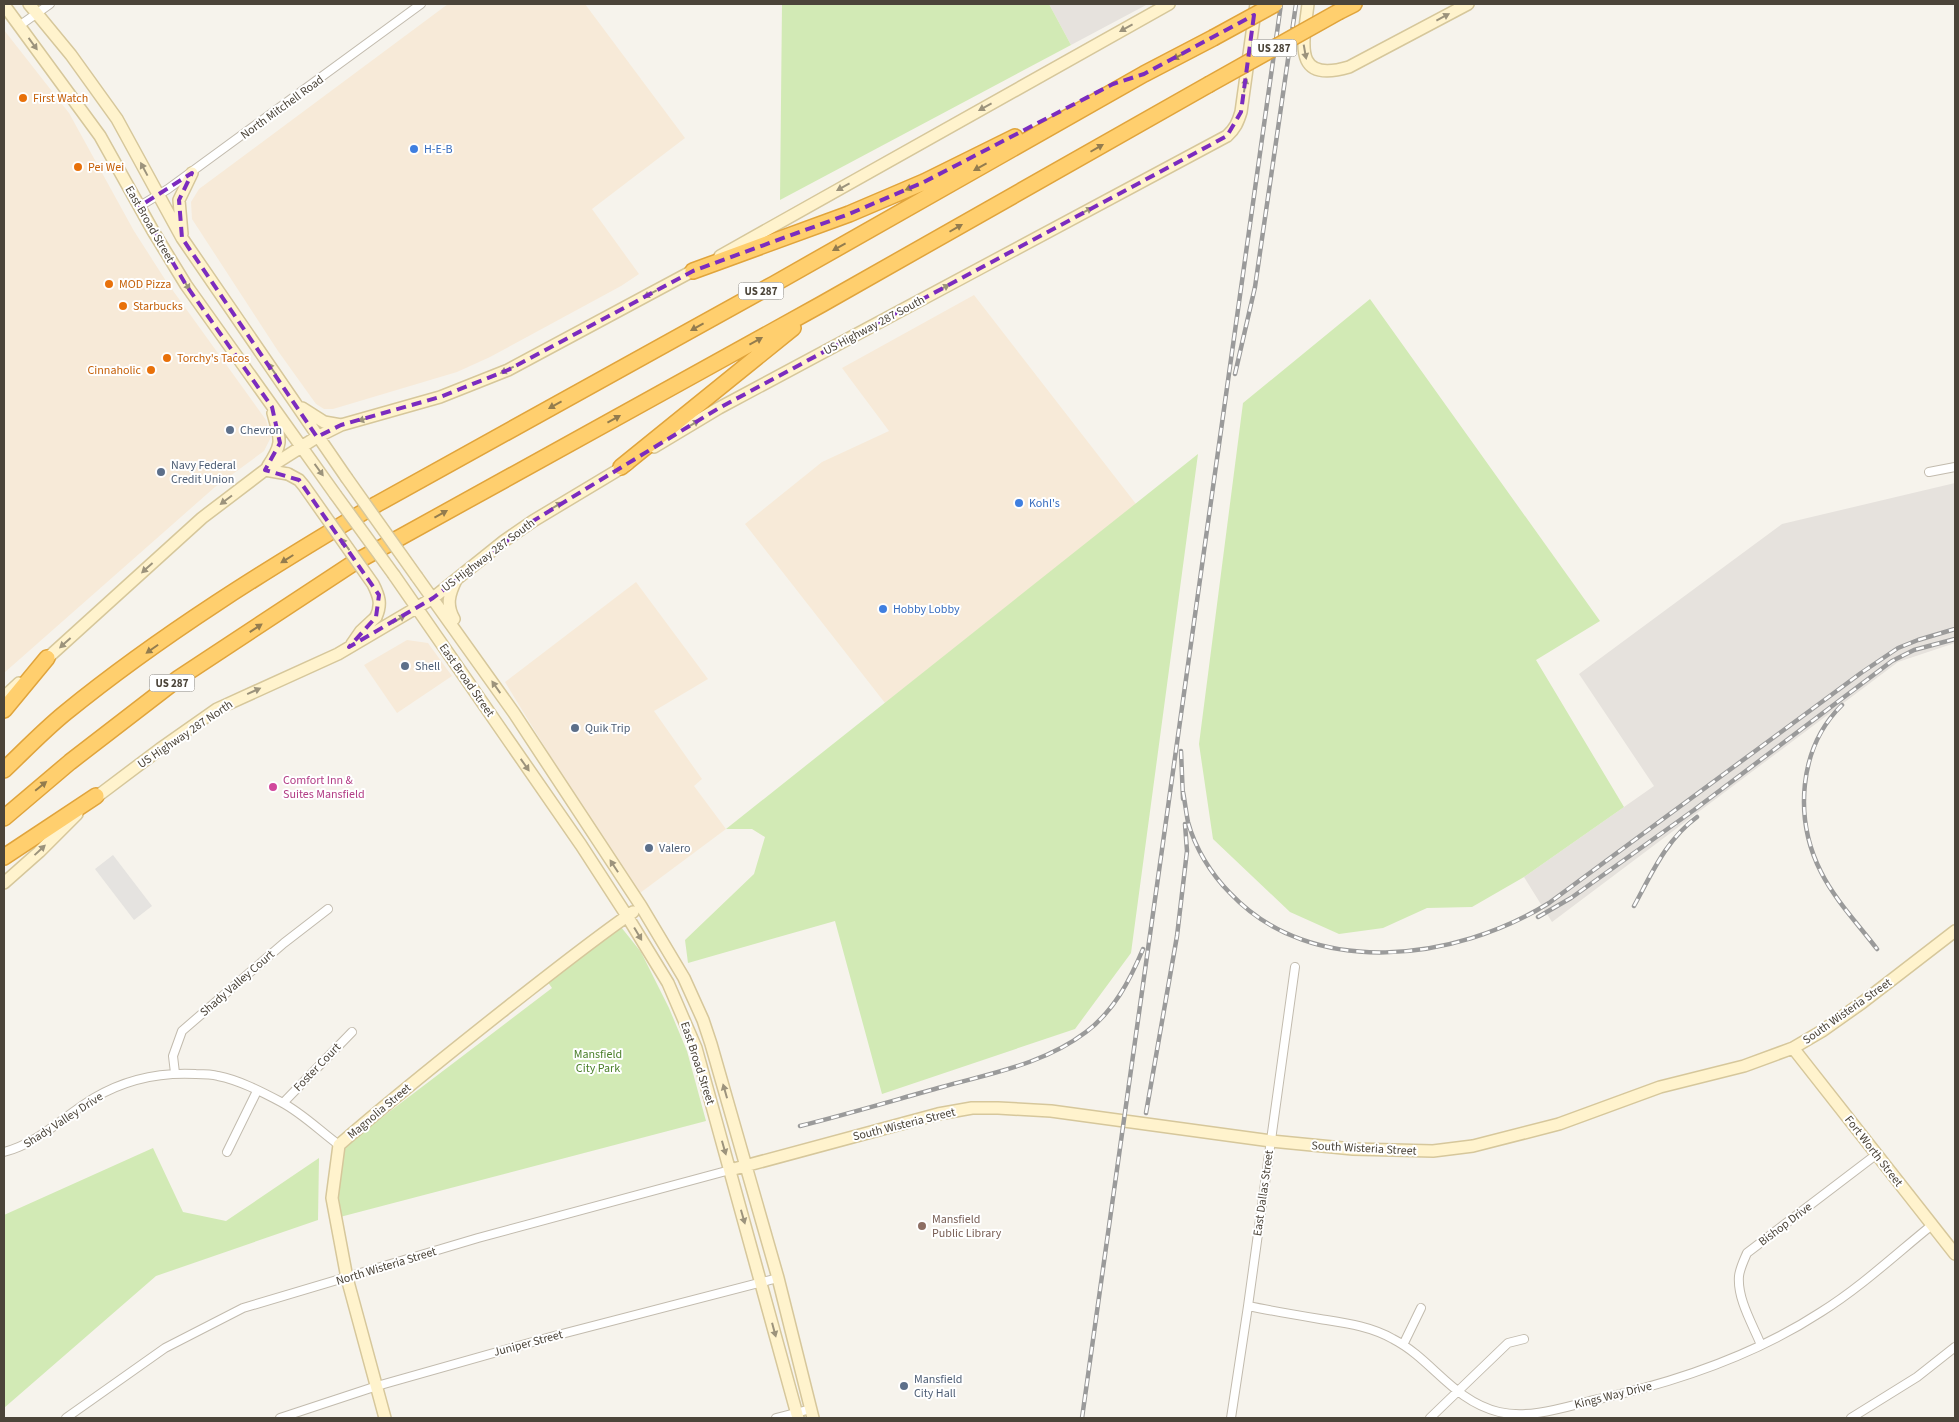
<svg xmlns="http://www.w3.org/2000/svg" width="1959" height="1422" viewBox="0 0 1959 1422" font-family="'Source Sans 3',sans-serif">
  <rect width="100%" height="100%" fill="#f6f3ec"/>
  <path fill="#f7ead8" d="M448,4H585L685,138L592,209L639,274L621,286L490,357L457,372L333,409H324L316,404L278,351L192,219L191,202L199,189Z
    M4,30L69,113L134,231L166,281L266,420L271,437L264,451L215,487L4,673Z
    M974,295L1136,504L885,703L745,524L822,462L889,431L842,368Z
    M636,582L708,679L654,711L702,779L694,786L726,829L640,893L584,811L505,682Z
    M407,640L428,643L452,676L397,713L364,665Z"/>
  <path fill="#e6e2dd" d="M1049,4H1148L1071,45Z
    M1955,483V643L1898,662L1552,922L1524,877L1654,786L1579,674L1782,524Z"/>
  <path fill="#d2eab5" d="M782,4H1049L1071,45L780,200Z
    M1370,299L1600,621L1536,660L1624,807L1524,877L1472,907L1427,908L1383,928L1339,934L1290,912L1213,839L1199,744L1243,403Z
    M1198,454L1131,953L1075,1029L882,1094L835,921L688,963L685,940L754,874L765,837L752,829H726Z
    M613,920L621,927L641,952L669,1008L687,1051L706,1121L340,1217L338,1177L343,1147L552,988L542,974Z
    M153,1148L183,1212L226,1221L319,1158L318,1220L156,1276L4,1408V1215Z"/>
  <path fill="#e5e3e0" d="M113,855L152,906L134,920L95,869Z"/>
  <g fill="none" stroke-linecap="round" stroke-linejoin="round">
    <defs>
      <path id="street" d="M19,26L50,4
        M140,206L168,189L421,4
        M1929,472L1955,467
        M175,1073L173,1056L182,1031L284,943L328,909
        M283,1103L352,1032
        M4,1152C39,1143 64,1116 94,1098C126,1079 159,1072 196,1074C203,1074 211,1074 218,1076C239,1080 262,1092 281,1102C302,1113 320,1131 339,1145
        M227,1152L257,1091
        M1248,1306C1272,1311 1296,1315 1320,1319C1345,1323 1370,1326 1393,1339C1432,1359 1453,1401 1499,1412C1528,1419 1562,1408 1590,1401C1670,1384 1752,1357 1821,1312C1861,1287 1896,1254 1932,1225
        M1403,1345L1421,1308
        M1761,1345C1753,1325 1737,1299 1739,1276C1740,1268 1744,1260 1747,1253L1877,1154
        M66,1418L165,1348L243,1308L478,1238L730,1170
        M280,1418L377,1386L554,1336L778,1278
        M776,1418L811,1409
        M1231,1418L1248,1306L1295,967
        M1430,1418L1508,1343L1524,1339
        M1851,1418L1917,1377L1955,1347"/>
      <path id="secondary" d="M29,4L71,55L117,119L182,238L346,477
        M1308,4C1304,41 1291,84 1349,67L1468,4
        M4,5L100,136L153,231L186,285L335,494
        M182,234L179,200L192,173
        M720,256L1169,4
        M302,408L324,422L341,425
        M654,447L719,408L1227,136C1235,129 1238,122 1241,112L1256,4
        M268,466C284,442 280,439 273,413
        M265,470L288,474
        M394,575L581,845L627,916L668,983L696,1048L798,1418
        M417,577L514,713L641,906L684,978L703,1020L711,1044L778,1278L813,1418
        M454,619C446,605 449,594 456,580
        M352,644L361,631L376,617
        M42,663L202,518L265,470L317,437L341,425L440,397L508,370L700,267
        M4,697L19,683
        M91,801L160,749L217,709L338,654L433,598L504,541L533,521L628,464
        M4,883L39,852L77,814
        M1793,1048L1955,1254
        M730,1170L938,1114L972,1108H998L1051,1111L1271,1141L1353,1149L1433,1151L1473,1146L1559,1124L1660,1087L1744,1066L1793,1048L1822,1031L1863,1002L1955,931
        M385,1418L347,1278L332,1198L339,1145C394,1097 452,1051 509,1006C550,974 591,941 633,912"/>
      <path id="highway" d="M1340,11L1354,4
        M693,271L849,214L924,182L1015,137
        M621,467L793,328
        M4,710L47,658
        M4,770C24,751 43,731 65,713C162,634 269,568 377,504L774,284L1144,74L1213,38
        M4,818L70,762L179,678L352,564L822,304L1208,85
        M4,857L96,796"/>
    </defs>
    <use href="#street" stroke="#c2bbae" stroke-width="10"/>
    <use href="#secondary" stroke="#d6c79b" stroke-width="14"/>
    <use href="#highway" stroke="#e0a43c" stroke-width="18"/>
    <use href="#street" stroke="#fff" stroke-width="8"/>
    <use href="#secondary" stroke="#fff3cd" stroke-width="11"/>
    <use href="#highway" stroke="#ffcf6e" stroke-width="15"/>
    <defs>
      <path id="rail" d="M1235,374L1255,287L1296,4
        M1842,705C1798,748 1794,819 1821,872C1835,900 1858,924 1877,949
        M1181,751L1183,799
        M1183,792C1185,802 1186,812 1188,822C1195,848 1211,874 1230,893C1312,980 1456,961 1549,903L1861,673L1898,648L1918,640L1955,629
        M1634,906C1652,873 1666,840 1697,817
        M1538,917L1571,898L1694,810L1892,661L1914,650L1955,639
        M1146,1113L1177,936L1187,851L1185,824
        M800,1126C848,1114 895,1100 942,1087C992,1073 1044,1064 1086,1032C1114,1011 1130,980 1143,949
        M1082,1418L1281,4"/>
    </defs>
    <use href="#rail" stroke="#9a9a9a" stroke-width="4.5"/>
    <use href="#rail" stroke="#fff" stroke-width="2.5" stroke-dasharray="8" stroke-linecap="butt"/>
    <defs>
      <path id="secondary-bridge" d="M288,474L299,480L304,486L373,584C379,596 382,604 376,617
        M346,477L417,577
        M335,494L394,575"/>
      <path id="highway-bridge" d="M1213,38L1275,4
        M1208,85L1340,11"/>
    </defs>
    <use href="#secondary-bridge" stroke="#d6c79b" stroke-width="14" stroke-linecap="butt"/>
    <use href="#highway-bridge" stroke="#e0a43c" stroke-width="18" stroke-linecap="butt"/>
    <use href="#secondary-bridge" stroke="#fff3cd" stroke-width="11"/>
    <use href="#highway-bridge" stroke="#ffcf6e" stroke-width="15"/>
  </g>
  <defs><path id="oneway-solid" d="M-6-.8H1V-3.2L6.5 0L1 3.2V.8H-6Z" transform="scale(1.25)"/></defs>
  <g fill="#9c937c">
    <use href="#oneway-solid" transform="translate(1443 17) rotate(-28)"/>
    <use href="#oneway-solid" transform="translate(1126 28) rotate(151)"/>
    <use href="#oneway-solid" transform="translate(33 44) rotate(54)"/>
    <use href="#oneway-solid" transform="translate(1305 52) rotate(80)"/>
    <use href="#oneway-solid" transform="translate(1245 85) rotate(-82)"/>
    <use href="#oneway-solid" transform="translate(985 107) rotate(151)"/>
    <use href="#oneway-solid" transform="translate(144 169) rotate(-118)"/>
    <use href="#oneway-solid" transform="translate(843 187) rotate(151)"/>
    <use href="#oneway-solid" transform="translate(1086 211) rotate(-28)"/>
    <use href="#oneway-solid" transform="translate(186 284) rotate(57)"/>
    <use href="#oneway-solid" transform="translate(943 288) rotate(-28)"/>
    <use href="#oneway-solid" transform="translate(650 294) rotate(152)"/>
    <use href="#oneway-solid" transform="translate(272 369) rotate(-125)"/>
    <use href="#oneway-solid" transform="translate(507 370) rotate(154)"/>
    <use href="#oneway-solid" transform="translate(365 419) rotate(164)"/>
    <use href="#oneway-solid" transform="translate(693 424) rotate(-31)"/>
    <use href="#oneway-solid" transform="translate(319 470) rotate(54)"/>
    <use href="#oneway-solid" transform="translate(226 500) rotate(143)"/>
    <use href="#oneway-solid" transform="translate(556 506) rotate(-31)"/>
    <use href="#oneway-solid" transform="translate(345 544) rotate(-126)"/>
    <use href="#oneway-solid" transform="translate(147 568) rotate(138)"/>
    <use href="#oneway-solid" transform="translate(399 619) rotate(-31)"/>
    <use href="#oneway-solid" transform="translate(65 643) rotate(138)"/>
    <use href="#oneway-solid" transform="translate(496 687) rotate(-125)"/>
    <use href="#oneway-solid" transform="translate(254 691) rotate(-24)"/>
    <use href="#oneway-solid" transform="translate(525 765) rotate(55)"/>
    <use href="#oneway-solid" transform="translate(40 850) rotate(-43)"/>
    <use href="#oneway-solid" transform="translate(614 866) rotate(-123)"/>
    <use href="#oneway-solid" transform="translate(638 934) rotate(59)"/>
    <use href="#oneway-solid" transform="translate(725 1091) rotate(-106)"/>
    <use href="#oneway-solid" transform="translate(724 1148) rotate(74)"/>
    <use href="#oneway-solid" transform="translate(743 1217) rotate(74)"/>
    <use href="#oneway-solid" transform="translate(774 1330) rotate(75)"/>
  </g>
  <g fill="#937c4e">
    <use href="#oneway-solid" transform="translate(1179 56) rotate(152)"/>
    <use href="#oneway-solid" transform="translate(1097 148) rotate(-30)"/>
    <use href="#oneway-solid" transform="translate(980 167) rotate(151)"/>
    <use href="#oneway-solid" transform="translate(912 187) rotate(157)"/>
    <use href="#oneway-solid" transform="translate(956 228) rotate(-30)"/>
    <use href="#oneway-solid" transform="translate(839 247) rotate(151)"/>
    <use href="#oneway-solid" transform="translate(697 327) rotate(151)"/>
    <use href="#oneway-solid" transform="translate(756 341) rotate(-29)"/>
    <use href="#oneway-solid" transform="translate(555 405) rotate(151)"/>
    <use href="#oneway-solid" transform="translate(614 419) rotate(-29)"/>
    <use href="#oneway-solid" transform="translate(441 514) rotate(-29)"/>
    <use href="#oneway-solid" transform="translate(287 559) rotate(148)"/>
    <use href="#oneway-solid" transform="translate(256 628) rotate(-33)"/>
    <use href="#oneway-solid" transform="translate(152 649) rotate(145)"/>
    <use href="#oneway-solid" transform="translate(41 786) rotate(-39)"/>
  </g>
  <path fill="none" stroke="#7b2cbf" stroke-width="4" stroke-dasharray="10 6" stroke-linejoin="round" d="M1254,15L1241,112L1227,136L719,408L533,521L433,598L349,647L376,617L379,595L299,480L265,470L280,443L272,407L186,285L140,206L192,173L179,200L182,238L317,437L341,425L440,397L508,370L693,271L849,214L924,182L1113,84L1144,74Z"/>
  <g fill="#e8710a" stroke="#fff" stroke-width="2">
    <circle cx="23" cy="98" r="5"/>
    <circle cx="78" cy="167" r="5"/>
    <circle cx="109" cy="284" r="5"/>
    <circle cx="123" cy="306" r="5"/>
    <circle cx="167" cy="358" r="5"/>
    <circle cx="151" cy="370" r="5"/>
  </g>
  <g fill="#3f7fe0" stroke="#fff" stroke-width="2">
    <circle cx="414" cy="149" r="5"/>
    <circle cx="1019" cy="503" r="5"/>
    <circle cx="883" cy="609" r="5"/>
  </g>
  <g fill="#5c6f8a" stroke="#fff" stroke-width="2">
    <circle cx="230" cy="430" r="5"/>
    <circle cx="161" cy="472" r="5"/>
    <circle cx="405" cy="666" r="5"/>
    <circle cx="575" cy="728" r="5"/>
    <circle cx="649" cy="848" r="5"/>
    <circle cx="904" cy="1386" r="5"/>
  </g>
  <circle fill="#d1479c" stroke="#fff" stroke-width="2" cx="273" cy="787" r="5"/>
  <circle fill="#8d6e63" stroke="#fff" stroke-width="2" cx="922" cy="1226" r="5"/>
  <g text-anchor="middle" stroke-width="4" stroke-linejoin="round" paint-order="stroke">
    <g fill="#fff" stroke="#817c74" stroke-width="1">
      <rect x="1251.5" y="39.5" width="45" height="17" rx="4"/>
      <rect x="738.5" y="282.5" width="45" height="17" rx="4"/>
      <rect x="149.5" y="674.5" width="45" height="17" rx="4"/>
    </g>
    <g font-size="11" font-weight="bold" fill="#4b4439">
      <text x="1274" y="52">US 287</text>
      <text x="761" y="295">US 287</text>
      <text x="172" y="687">US 287</text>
    </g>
    <g font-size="12" fill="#c56008" stroke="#fff" text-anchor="start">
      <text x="33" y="102">First Watch</text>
      <text x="88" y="171">Pei Wei</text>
      <text x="119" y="288">MOD Pizza</text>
      <text x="133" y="310">Starbucks</text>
      <text x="177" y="362">Torchy's Tacos</text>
      <text x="141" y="374" text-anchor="end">Cinnaholic</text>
    </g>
    <g font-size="12" fill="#4b4439" stroke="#fff">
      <text transform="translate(282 107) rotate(-36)" y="4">North Mitchell Road</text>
      <text transform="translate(150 224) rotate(60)" y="4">East Broad Street</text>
      <text transform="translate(874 325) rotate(-28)" y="4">US Highway 287 South</text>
      <text transform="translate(488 555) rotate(-37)" y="4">US Highway 287 South</text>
      <text transform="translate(467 680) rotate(55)" y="4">East Broad Street</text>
      <text transform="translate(185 734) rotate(-34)" y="4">US Highway 287 North</text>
      <text transform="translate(237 983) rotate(-41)" y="4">Shady Valley Court</text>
      <text transform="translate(1847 1011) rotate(-35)" y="4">South Wisteria Street</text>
      <text transform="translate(698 1063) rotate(72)" y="4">East Broad Street</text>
      <text transform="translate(317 1067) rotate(-46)" y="4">Foster Court</text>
      <text transform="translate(379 1111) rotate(-40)" y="4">Magnolia Street</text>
      <text transform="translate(63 1120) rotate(-33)" y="4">Shady Valley Drive</text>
      <text transform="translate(904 1124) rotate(-14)" y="4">South Wisteria Street</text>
      <text transform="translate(1364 1148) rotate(3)" y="4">South Wisteria Street</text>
      <text transform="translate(1874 1151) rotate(52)" y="4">Fort Worth Street</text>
      <text transform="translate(1263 1193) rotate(-82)" y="4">East Dallas Street</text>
      <text transform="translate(1785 1224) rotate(-37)" y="4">Bishop Drive</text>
      <text transform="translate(386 1266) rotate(-17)" y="4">North Wisteria Street</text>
      <text transform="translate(528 1343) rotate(-15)" y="4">Juniper Street</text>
      <text transform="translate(1613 1395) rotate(-14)" y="4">Kings Way Drive</text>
    </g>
    <g font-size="12" fill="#366cbe" stroke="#fff" text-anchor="start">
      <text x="424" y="153">H-E-B</text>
      <text x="1029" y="507">Kohl's</text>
      <text x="893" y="613">Hobby Lobby</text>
    </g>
    <g font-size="12" fill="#4e5e75" stroke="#fff" text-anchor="start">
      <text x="240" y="434">Chevron</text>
      <text x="171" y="469">Navy Federal<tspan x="171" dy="14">Credit Union</tspan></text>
      <text x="415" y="670">Shell</text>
      <text x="585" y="732">Quik Trip</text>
      <text x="659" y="852">Valero</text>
      <text x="914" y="1383">Mansfield<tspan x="914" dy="14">City Hall</tspan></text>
    </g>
    <g font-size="12" fill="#b23c85" stroke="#fff" text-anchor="start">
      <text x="283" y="784">Comfort Inn &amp;<tspan x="283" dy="14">Suites Mansfield</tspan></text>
    </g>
    <g font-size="12" fill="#4a7f2a" stroke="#fff">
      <text x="598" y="1058">Mansfield<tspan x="598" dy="14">City Park</tspan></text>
    </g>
    <g font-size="12" fill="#785e54" stroke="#fff" text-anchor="start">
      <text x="932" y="1223">Mansfield<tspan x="932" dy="14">Public Library</tspan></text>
    </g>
  </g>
  <rect width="1959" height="1422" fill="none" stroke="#4b4439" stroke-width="10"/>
</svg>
